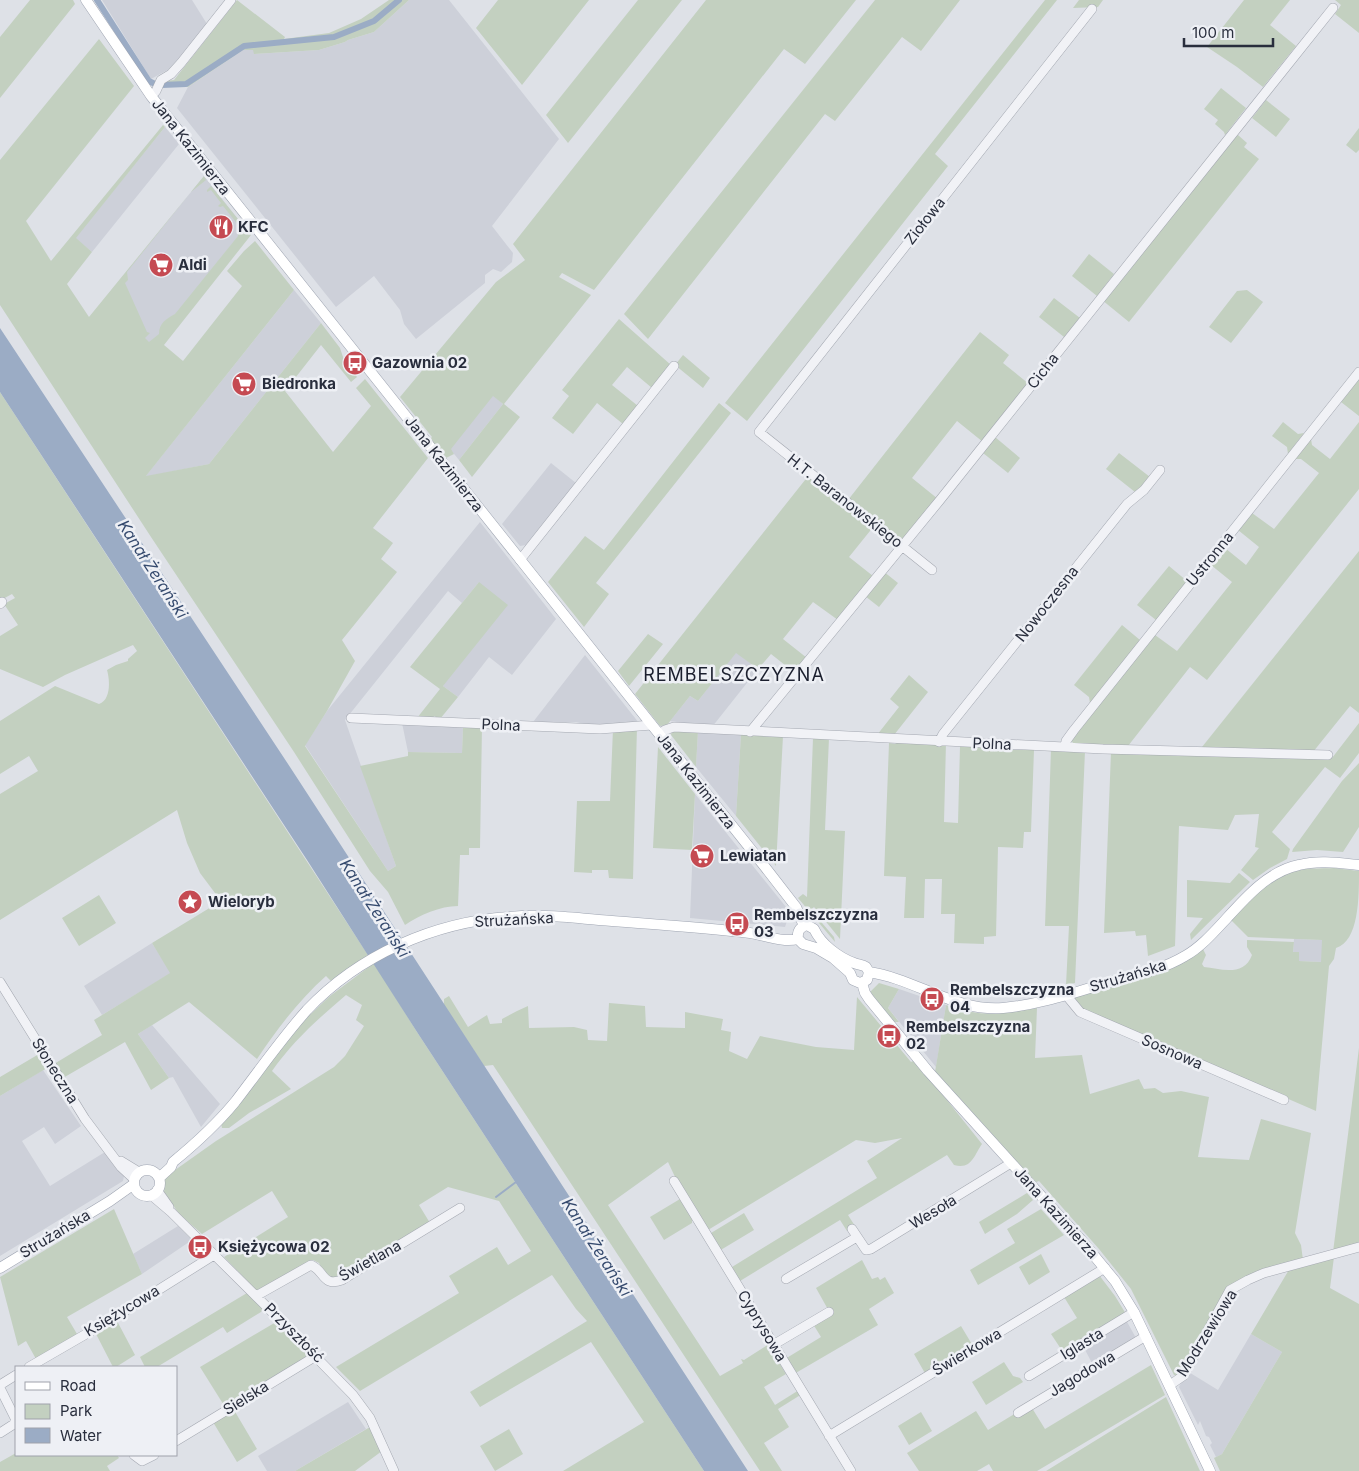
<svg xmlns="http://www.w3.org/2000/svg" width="1359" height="1471" viewBox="0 0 1359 1471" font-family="Inter,sans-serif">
  <rect width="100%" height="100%" fill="#dee1e7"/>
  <path fill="#cdd0d9" d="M102,0H192L207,24L173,67L151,79Z
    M409,0H449L559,139L492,226L513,253L512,262L501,272L493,269L485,275V283L416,339L404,324L400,310L374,276L336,307L177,108L188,87L243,50H254V54L319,50L345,42L348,40L374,32Z
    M165,127L179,144L92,252L75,238Z
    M204,176L245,228L92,419L89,318Z
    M294,290L321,323L209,464L145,477Z
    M493,395L503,404L459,460L450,449Z
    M551,463L576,483L526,545L520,546L502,524Z
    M480,522L556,619L512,675L489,657L458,697L443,686L479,582L462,603L448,591L345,720L396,866L388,871L305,745L327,711Z
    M736,652L758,669L712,727L670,721L690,696L698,701Z
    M585,655L639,723L593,726L576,722H533Z
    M402,723L463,726L462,753L408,752Z
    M698,731L741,734L736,816L696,767Z
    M695,794L790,912L785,927L690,918Z
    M1294,939L1322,940V962L1299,961L1293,953Z
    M152,943L171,973L102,1015L84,986Z
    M899,989L946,1005L936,1067L888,1008Z
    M152,1025L220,1104L201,1127L173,1077L169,1078L138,1034Z
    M43,1070L81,1126L55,1144L44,1127L22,1141L50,1186L105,1152L124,1176L123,1181L0,1256V1096Z
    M178,1226L192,1240L142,1274L133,1254Z
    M1126,1320L1136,1338L1093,1365L1083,1346Z
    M1251,1334L1282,1352L1226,1447L1222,1454L1216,1457L1210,1445L1212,1443L1209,1437L1206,1436L1200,1421L1198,1425L1179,1387L1187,1371L1218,1390Z
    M348,1402L366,1429L295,1471H267L258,1456Z"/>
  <path fill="#c3d0c0" d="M30,0H73L75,4L0,98V37Z
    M237,0L285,37L284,39L329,33L361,19L389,0H409L374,32L348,40L345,42L319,50L254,54L253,50H243L188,87H161L164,81L174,80Z
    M498,0H589L522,85L476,28Z
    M638,0H682L568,143L546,115Z
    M706,0H856L805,64L784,49L594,290L562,273L559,277L591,295L504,404L520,417L472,477L459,460L503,404L493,396L451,449L454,454L446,458L430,439L432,437L400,397L496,282L525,260L513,244Z
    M875,0H960L921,51L902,37L835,121L825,114L648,339L624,314Z
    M1045,0H1057L935,154L948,166L747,421L725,403Z
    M1079,0H1103L1098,7L1073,8Z
    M1244,0H1290L1270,25L1296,46L1263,87L1237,67L1207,47Z
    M1335,0H1359V33L1335,14L1341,5Z
    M99,39L134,86L26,221L51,261L163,125L165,127L76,238L92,252L67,284L89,317L204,176L206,180L191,192L127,272L128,280L125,283L147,332L150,333L145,338L149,342L159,334C159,323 166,319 175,314L238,236L237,228L239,226L223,206L220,207L218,206L221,203L211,190L207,192V190L211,186L251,235L164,345L183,361L242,286L227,271L244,251L255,241L294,290L146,476L209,464L321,323L340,348L343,357L357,377L351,382L321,345L285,391L333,452L371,406L356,388L365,379L428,458L373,528L393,543L381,559L397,572L342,640L355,661L327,711L305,746L388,871L396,866L360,766L408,756V752L462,753L463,726H482L480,848H469V855H460L458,906C440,906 420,915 405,925L388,892L370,871L294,752L151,537L0,305V160Z
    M1221,88L1246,108L1225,135L1224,132L1215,124L1218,120L1204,109Z
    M1266,100L1290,119L1276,137L1252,118Z
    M1359,128V150L1356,153L1346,145Z
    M1238,135L1247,143L1244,147L1259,159L1129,322L1102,300L1232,139Z
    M1089,254L1114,274L1097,296L1072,276Z
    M1247,290L1263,302L1231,343L1209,327L1237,291Z
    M1054,298L1080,318L1064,337L1039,317Z
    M619,319L671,365L652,388L627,367L612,385L638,406L623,424L597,403L573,434L552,418L569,396L562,390Z
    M980,332L1009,355L1003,363L1029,384L983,442L957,421L912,478L938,499L905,540H900L848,500Z
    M683,355L710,378L703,388L675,365Z
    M1359,379V416L1341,402Z
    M0,392L368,955L331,981L326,976C299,1000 277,1029 257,1059L189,1002L138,1034L169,1078L151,1090L125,1042L63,1078L54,1064L102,1035L94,1020L170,973L152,943L221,901L200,873L187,843L177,810L0,920V794L38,771L29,756L0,774V721L55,686L99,704C111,700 110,680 107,670L116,665L128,661V659L137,651L133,645L65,675L43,687L0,669V636L18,625L4,604L15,598L12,594L1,600L0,598Z
    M719,403L731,413L596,583L609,594L584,627L548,582L585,536L604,550Z
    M1283,422L1298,434L1304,433L1288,454L1287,447L1272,436Z
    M1359,422V489L1207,680L1190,667L1128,746L1073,743L1071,740L1155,635L1177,651L1232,582L1211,565L1225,548L1246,565L1259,547L1238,530L1252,513L1274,529L1319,473L1301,459H1295L1311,439L1312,445L1330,459Z
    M995,437L1020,458L1008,473L983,453Z
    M1119,453L1150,477L1140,489L1135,492L1106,469Z
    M809,475L874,526L849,557L873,576L838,620L813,602L783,639L807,658L795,673L771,654L758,669L736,653L698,701L690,696L667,725L660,726L635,694Z
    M1359,551V713L1350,706L1313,752H1198Z
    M1169,566L1187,581L1156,620L1137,605Z
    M883,571L898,583L879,607L865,596Z
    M479,582L508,605L443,686L458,697L440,719L434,716L433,719L417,718L440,689L410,667Z
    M1122,625L1140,640L1090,703L1089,697L1074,685Z
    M648,634L663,644L629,686L618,671Z
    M909,675L928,692L894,735H877L899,707L890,699Z
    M1359,723V753L1340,778L1325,767L1272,832L1290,849L1287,859L1270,868L1253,880L1241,870L1259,848L1255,847L1259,814L1235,815L1228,830L1179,826L1175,946L1148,956L1146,935L1136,936L1135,931L1104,933L1111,752L1332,758Z
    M637,727L633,879L609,878L608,870H592V873L574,872L577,801H610L613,729Z
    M672,729L698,731L696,767L671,735Z
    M741,734L783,736L776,866L736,816Z
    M813,738H829L825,830L845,831L840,939L814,907L811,910L834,937L835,942L798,898L803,894L807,897Z
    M898,742L946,743L944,822L958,823L960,746L1000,747L1001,750H1034L1031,832H1024L1023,848L998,847L996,936L984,937V944L954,943L955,914H941L942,879H925L924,918H904L906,877L884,876L889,743L895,744Z
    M658,747L695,794L692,850L653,848Z
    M1051,749L1085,751L1075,983L1066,985L1069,926H1045Z
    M1359,763V827L1343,852L1317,850L1292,852L1293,849L1342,781Z
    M1334,868L1359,871C1359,897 1359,941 1336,948L1334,959L1329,966L1316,1111L1081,1009L1073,997L1171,969L1203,949L1206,955L1202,964L1204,967C1221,969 1244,977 1252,955L1247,947V940L1294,942L1293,952H1299V961L1321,962L1322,940L1248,937L1231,920C1248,902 1267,881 1292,872C1305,867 1321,869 1334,868Z
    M1239,873L1250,882L1191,940L1190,934L1203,918L1187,917V880L1230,883Z
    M99,895L116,923L79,946L62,918Z
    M374,963L417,1032L704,1471H563L644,1422L591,1342L480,1407L470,1392L587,1321L576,1309L552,1275L360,1391L336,1367L459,1293L449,1276L497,1247L508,1265L531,1251L499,1201L448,1187L419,1205L430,1223L335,1279L325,1275L319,1263L313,1260L258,1292L224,1257L288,1217L272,1191L202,1234L179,1214L164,1192L165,1178L168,1175L216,1141L334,1067L345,1056L364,1026L356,1020L362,1005L346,995C319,1018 293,1041 272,1071L291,1089L249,1113L229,1128H222L221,1123L296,1028L330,996Z
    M879,983L899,989L888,1008L899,1022H893L870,992Z
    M449,996L468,1027L487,1015L490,1024L502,1023V1019L517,1011L528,1006L529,1028L574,1027L587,1030L588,1040L607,1041L609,1003L645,1006L646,1027L685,1028V1012L723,1019L721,1030L731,1032L729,1051L747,1059L760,1036L816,1047L854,1050L857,997L911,1062L915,1060L982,1144C974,1155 972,1170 954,1165L947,1155L848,1215L855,1226L847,1231L840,1220L740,1281L732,1267L877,1178L867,1161L902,1138L875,1143L856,1140L708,1230L676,1179L668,1162L608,1205L720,1376L743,1363L741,1359L744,1360L766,1346L767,1343L786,1374L764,1387L775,1405L799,1390L802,1394L778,1409L789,1427L764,1443L782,1471H760L493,1065L484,1066L444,1005V999Z
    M946,1005C983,1018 1000,1014 1037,1008L1035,1058L1082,1055L1090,1094L1139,1079L1144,1089L1155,1088L1163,1093L1181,1091L1209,1097L1198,1157L1249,1160L1261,1119L1311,1133L1295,1233L1301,1245L1303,1260L1262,1271L1231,1285L1179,1376L1174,1375L1131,1289L1099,1249L1039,1181L1034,1183L935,1072Z
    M1359,1048V1245L1333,1252Z
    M39,1054L47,1068L0,1096V1077Z
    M1027,1193L1033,1200L1017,1214L985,1234L979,1222Z
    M680,1199L692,1219V1223L664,1240L650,1217Z
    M114,1209L142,1274L67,1317L77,1334L36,1359L26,1341L18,1346L0,1277Z
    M1041,1209L1064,1235L978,1285L970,1270L1015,1243L1007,1229Z
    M744,1213L754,1230L719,1251L711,1233Z
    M1041,1254L1050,1272L1029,1285L1019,1267Z
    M1334,1257L1330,1288L1359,1304V1471H1220L1214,1458L1222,1454L1226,1447L1282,1352L1251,1334L1290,1268Z
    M862,1260L872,1279L878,1277L880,1280L885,1277L894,1293L869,1309L878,1325L794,1374L785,1359L821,1337L813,1324L830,1313L816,1288Z
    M1099,1275L1115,1296L1126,1314L1063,1352L1051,1334L1077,1318L1064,1297Z
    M247,1293L263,1309L261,1312L227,1333L223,1327L157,1367H145L140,1357Z
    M116,1319L135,1355L116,1367H113L95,1332Z
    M276,1322L309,1354L307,1357L225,1407L200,1367Z
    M961,1326L973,1346L926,1375L914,1354Z
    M1004,1362L1013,1376L1020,1378L1023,1382L986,1405L972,1382Z
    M1151,1365L1165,1395L1037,1471H993L989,1464L977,1471H919L907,1453L976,1411L988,1430L1016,1413L1032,1408L1045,1429Z
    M1166,1397L1200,1471H1046Z
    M234,1410L257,1449L237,1462L213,1422Z
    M921,1412L932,1431L909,1445L898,1426Z
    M370,1427L382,1451L355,1471H295Z
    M509,1429L523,1454L495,1471L480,1446Z
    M16,1453V1455H117L119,1458L107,1466L110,1471H0V1462Z"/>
  <path fill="#9bacc5" d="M0,328L290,767L748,1471H704L417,1032L307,860L0,392Z"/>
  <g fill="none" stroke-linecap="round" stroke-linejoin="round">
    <path stroke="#9bacc5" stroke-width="2" d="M496,1197L516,1182"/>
    <path stroke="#9bacc5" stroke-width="6" d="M97,0L149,81L155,84
      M162,85L186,84L244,46L334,37L374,21L399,0"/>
    <defs>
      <path id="minor" d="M151,96L156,91L161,80L171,74L181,63L231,0
        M520,560L674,366
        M932,570L759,432L1092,9
        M0,604L2,602
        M351,718L600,729L652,725
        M750,732L940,500L1333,8
        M659,734L665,730L674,727L1103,749L1328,755
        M939,742L943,734L1127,504L1144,490L1160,470
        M1065,747L1066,741L1074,730L1359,372
        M0,982L85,1119L121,1167L134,1179
        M1066,995L1080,1012L1284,1100
        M121,1161L139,1172
        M674,1181L851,1471
        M157,1190L169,1207
        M151,1195L171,1212L268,1308L353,1395L370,1418L394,1471
        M852,1229L866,1250L871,1249L1011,1163
        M786,1279L857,1237
        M256,1296L311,1265C325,1271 322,1287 342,1280L460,1208
        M773,1345L829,1312
        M29,1367L112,1319L214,1255
        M1029,1376L1134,1312
        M0,1385L16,1375
        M1170,1385L1183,1376L1230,1290L1248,1280L1264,1273L1359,1247
        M0,1388L16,1420L14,1424L0,1433
        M1018,1413L1146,1336
        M829,1436L1105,1268
        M176,1441L316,1356
        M134,1455L142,1461L154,1455"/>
      <path id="major" d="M86,0L151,96L765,867L796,907L804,926
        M807,925L814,929C821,944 838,957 854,963C858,965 862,964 866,967L869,972L867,980L860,983L853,980L850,973L833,958L816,948L803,944L798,939C797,931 800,927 807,925Z
        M869,972C915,979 956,1012 1003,1008C1037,1005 1070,994 1103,984C1131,976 1160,971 1185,956C1201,947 1214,932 1227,918C1246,897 1269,871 1299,865C1318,860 1339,863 1359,865
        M862,983L865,993L869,999L928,1071L1082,1241L1115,1281L1134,1312L1210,1471
        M134 1183a13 13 0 1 1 26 0a13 13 0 1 1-26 0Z
        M159,1178L171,1167L173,1162C195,1144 216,1125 235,1102C259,1071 281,1039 307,1010C359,955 434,922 509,917C539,914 569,917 599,920C649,924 700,927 750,933C765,935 782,943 798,939
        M0,1268L110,1201L134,1184"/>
    </defs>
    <use href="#minor" stroke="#a4a8b1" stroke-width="10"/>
    <use href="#major" stroke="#9fa5b2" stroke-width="11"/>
    <use href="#minor" stroke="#f1f2f6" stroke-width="9"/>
    <use href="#major" stroke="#fff" stroke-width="10"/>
  </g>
  <defs>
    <symbol id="restaurant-disc" viewBox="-11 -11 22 22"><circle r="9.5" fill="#c54a52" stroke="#eef0f5"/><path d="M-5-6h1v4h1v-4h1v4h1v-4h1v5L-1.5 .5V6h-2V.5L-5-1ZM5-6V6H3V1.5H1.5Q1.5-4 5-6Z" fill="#fff"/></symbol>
    <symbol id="supermarket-disc" viewBox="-11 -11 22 22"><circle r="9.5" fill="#c54a52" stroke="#eef0f5"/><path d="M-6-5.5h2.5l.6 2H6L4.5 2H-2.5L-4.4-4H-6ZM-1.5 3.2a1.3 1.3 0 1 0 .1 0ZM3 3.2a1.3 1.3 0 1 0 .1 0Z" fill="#fff"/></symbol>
    <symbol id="bus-disc" viewBox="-11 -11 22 22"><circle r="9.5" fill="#c54a52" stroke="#eef0f5"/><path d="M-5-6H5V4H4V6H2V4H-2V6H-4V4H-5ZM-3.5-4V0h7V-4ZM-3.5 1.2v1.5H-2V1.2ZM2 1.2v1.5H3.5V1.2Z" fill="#fff"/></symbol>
    <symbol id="sight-disc" viewBox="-11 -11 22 22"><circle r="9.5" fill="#c54a52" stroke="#eef0f5"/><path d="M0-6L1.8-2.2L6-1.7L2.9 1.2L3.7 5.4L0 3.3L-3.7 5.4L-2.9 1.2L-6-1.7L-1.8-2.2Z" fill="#fff"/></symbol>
  </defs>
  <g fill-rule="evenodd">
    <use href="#restaurant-disc" x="207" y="213" width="28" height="28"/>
    <use href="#supermarket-disc" x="147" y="251" width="28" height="28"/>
    <use href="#bus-disc" x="341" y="349" width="28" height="28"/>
    <use href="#supermarket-disc" x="230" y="370" width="28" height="28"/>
    <use href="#supermarket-disc" x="688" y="842" width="28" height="28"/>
    <use href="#sight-disc" x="176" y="888" width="28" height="28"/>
    <use href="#bus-disc" x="723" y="910" width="28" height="28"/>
    <use href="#bus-disc" x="918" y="985" width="28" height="28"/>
    <use href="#bus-disc" x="875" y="1022" width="28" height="28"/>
    <use href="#bus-disc" x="186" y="1233" width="28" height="28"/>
  </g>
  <g text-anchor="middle" stroke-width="5" stroke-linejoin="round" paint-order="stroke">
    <g font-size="15" fill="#292e3d" stroke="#eef0f5">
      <text transform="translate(191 147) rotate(52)" y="5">Jana Kazimierza</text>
      <text transform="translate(925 221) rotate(-52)" y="5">Ziołowa</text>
      <text transform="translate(1043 371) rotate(-52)" y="5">Cicha</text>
      <text transform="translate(444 464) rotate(52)" y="5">Jana Kazimierza</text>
      <text transform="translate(845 501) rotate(38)" y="5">H.T. Baranowskiego</text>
      <text transform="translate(1210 559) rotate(-51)" y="5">Ustronna</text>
      <text transform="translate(1047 604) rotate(-52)" y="5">Nowoczesna</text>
      <text transform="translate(501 725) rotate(2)" y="5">Polna</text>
      <text transform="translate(992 744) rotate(2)" y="5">Polna</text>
      <text transform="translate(696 781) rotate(52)" y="5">Jana Kazimierza</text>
      <text transform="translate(514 920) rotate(-3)" y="5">Strużańska</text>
      <text transform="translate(1128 976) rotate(-17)" y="5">Strużańska</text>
      <text transform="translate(1172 1052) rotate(24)" y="5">Sosnowa</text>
      <text transform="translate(55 1071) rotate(58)" y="5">Słoneczna</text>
      <text transform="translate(933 1212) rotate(-31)" y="5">Wesoła</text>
      <text transform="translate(1056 1213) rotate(48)" y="5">Jana Kazimierza</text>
      <text transform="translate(55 1234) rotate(-31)" y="5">Strużańska</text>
      <text transform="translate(370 1261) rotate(-29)" y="5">Świetlana</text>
      <text transform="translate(122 1311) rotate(-31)" y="5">Księżycowa</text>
      <text transform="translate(762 1326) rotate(59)" y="5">Cyprysowa</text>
      <text transform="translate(294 1333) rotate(45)" y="5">Przyszłość</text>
      <text transform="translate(1207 1333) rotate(-58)" y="5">Modrzewiowa</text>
      <text transform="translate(1082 1344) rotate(-31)" y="5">Iglasta</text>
      <text transform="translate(967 1352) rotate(-31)" y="5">Świerkowa</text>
      <text transform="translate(1082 1374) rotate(-31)" y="5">Jagodowa</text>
      <text transform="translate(246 1398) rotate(-32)" y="5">Sielska</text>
    </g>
    <g font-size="15" font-weight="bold" fill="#292e3d" stroke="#eef0f5" text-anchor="start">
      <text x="238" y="232">KFC</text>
      <text x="178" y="270">Aldi</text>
      <text x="372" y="368">Gazownia 02</text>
      <text x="262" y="389">Biedronka</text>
      <text x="720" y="861">Lewiatan</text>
      <text x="208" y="907">Wieloryb</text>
      <text x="754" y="920">Rembelszczyzna<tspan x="754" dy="17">03</tspan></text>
      <text x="950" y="995">Rembelszczyzna<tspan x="950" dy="17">04</tspan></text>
      <text x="906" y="1032">Rembelszczyzna<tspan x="906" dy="17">02</tspan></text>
      <text x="218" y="1252">Księżycowa 02</text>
    </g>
    <g font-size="16" font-style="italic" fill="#354a6e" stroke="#eef0f5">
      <text transform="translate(153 569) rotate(57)" y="6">Kanał Żerański</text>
      <text transform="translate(375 908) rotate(57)" y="6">Kanał Żerański</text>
      <text transform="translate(597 1247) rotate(57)" y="6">Kanał Żerański</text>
    </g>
    <g font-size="18" letter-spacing="1" fill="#1b1f2e" stroke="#eef0f5">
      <text x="734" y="681">REMBELSZCZYZNA</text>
    </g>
  </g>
  <rect x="15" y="1366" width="162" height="90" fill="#eef0f5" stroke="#9fa2ab"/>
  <rect x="25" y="1382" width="25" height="8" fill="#ffffff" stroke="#9fa2ab"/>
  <text x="60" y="1391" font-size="15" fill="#292e3d">Road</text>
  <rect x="25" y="1404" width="25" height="15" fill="#c3d0c0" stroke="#9fa2ab"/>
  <text x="60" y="1416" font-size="15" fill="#292e3d">Park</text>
  <rect x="25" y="1428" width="25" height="15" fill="#9bacc5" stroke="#9fa2ab"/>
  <text x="60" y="1441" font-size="15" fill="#292e3d">Water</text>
  <path d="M1184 38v8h89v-8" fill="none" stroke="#292e3d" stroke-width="2.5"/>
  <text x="1192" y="38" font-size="15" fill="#292e3d" stroke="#eef0f5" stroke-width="4" paint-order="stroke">100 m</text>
</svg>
